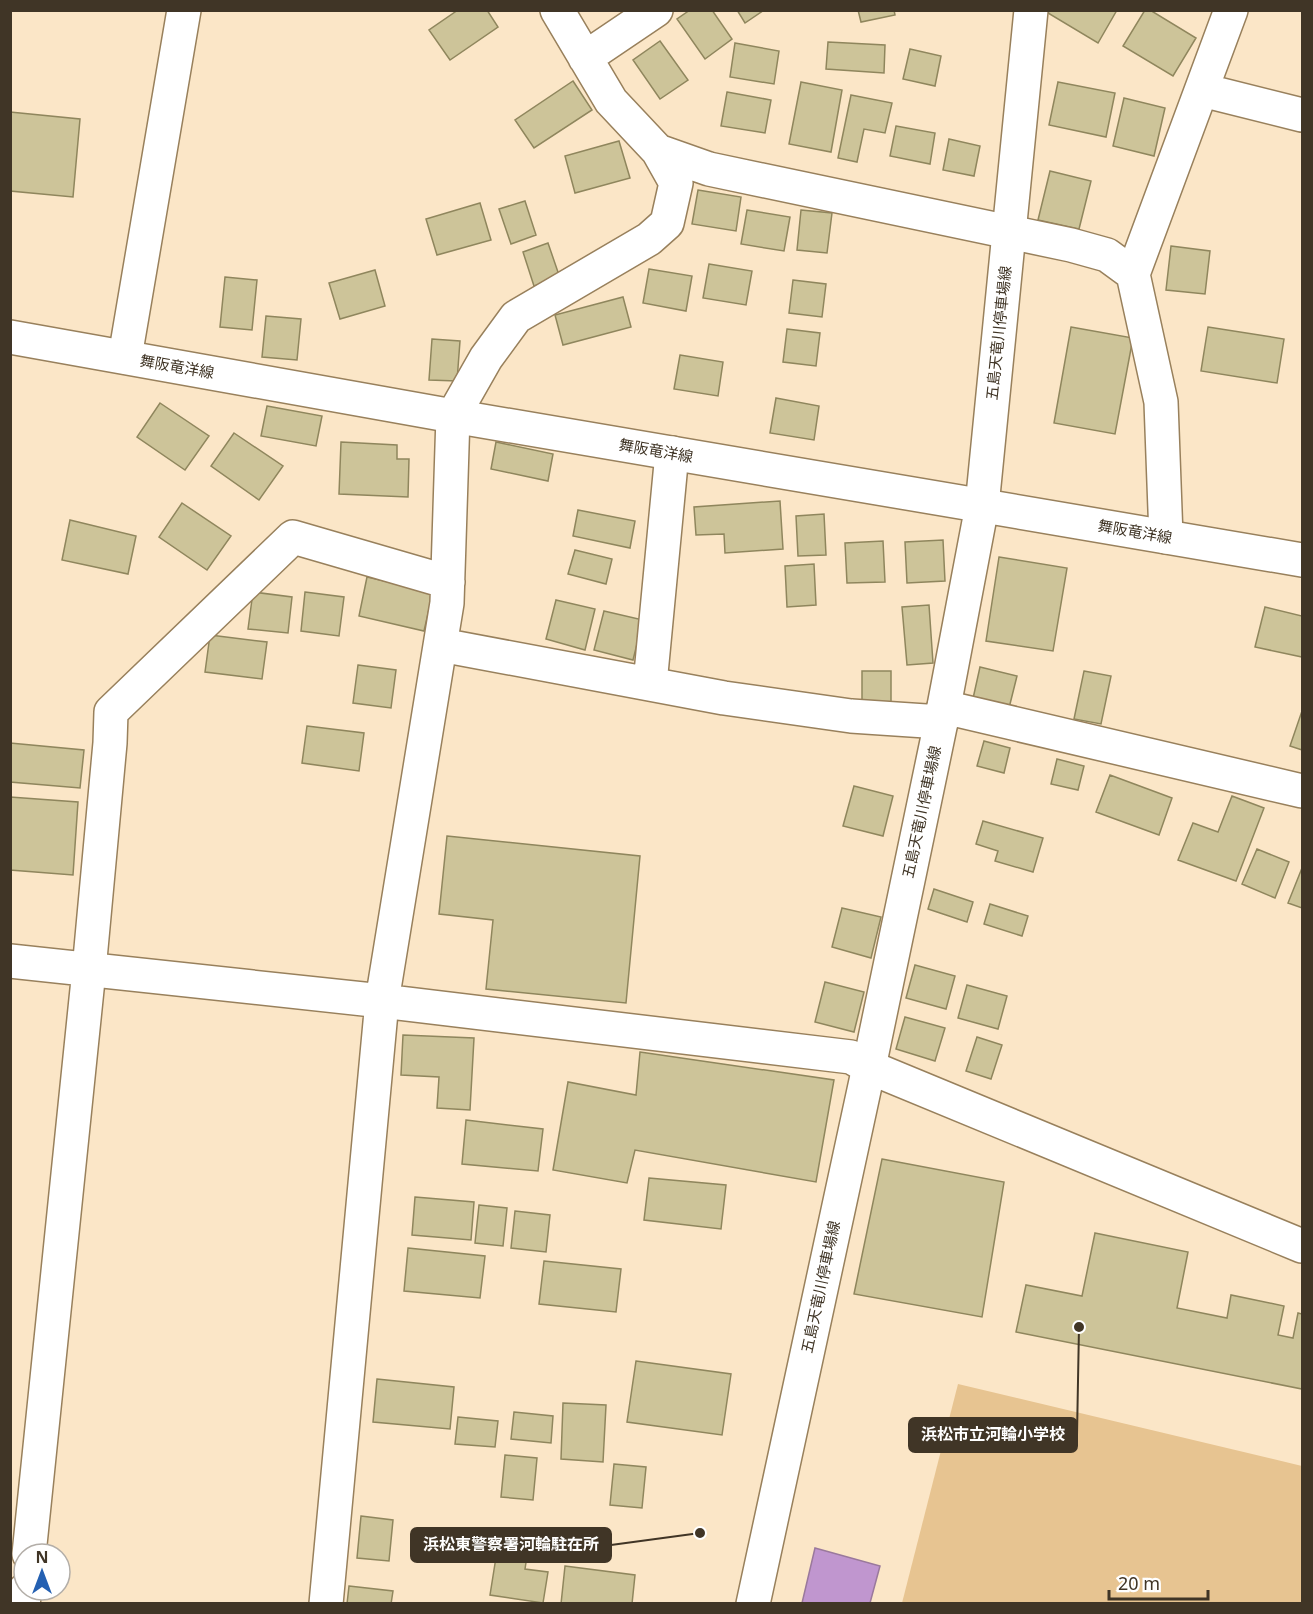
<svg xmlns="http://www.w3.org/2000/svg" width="1313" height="1614" viewBox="0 0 1313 1614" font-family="'Noto Sans','Noto Sans JP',sans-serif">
  <rect width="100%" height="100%" fill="#fbe6c7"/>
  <path fill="#e7c491" d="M958,1384L1302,1466V1603H902Z"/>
  <path fill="#c096cf" stroke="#9a799c" stroke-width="1.5" d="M815,1548L880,1566L870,1603H802Z"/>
  <path fill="#cdc499" stroke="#8f865d" stroke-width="1.5" d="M458,10H487L498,27L450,60L429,30Z
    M690,10H712L732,39L705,59L677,19Z
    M737,10H764L745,23Z
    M858,10H894L895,15L861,22Z
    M1050,10H1117L1098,43L1048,13Z
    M1145,10H1150L1196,38L1173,76L1123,46Z
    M660,41L688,80L660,99L633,60Z
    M828,42L885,45L884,73L826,69Z
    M735,43L779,51L774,84L730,77Z
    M910,49L941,56L935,86L903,79Z
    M573,81L592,110L534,148L515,120Z
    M801,82L842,90L831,152L789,144Z
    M1058,82L1115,93L1106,137L1049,125Z
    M727,92L771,100L765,133L721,126Z
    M851,95L892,103L885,133L864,129L857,162L838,158Z
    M1124,98L1165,108L1154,156L1113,146Z
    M10,112L80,119L73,197L10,191Z
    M896,126L935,133L930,164L890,156Z
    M949,139L980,146L974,176L943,170Z
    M619,141L630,178L575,193L565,156Z
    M1050,171L1091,181L1079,229L1038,220Z
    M698,190L741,197L736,231L692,224Z
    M525,201L536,235L511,244L499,209Z
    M480,203L491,240L437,255L426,219Z
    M747,210L790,217L784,251L741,244Z
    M801,210L832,213L827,253L797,250Z
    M548,243L560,278L534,286L523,252Z
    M1171,246L1210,251L1205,294L1166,290Z
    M709,264L752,271L746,305L703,298Z
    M649,269L692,276L686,311L643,303Z
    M375,270L385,306L340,319L329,283Z
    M225,277L257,280L252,330L220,327Z
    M793,280L826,284L822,317L789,313Z
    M623,297L631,327L563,345L555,315Z
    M266,316L301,319L297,360L262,357Z
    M1071,327L1133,338L1115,434L1054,423Z
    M1208,327L1284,339L1277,383L1201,371Z
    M787,329L820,333L816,366L783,362Z
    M432,339L460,341L457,381L429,380Z
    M680,355L723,362L718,396L674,389Z
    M776,398L819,406L814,440L770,433Z
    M160,403L209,436L185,470L137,437Z
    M267,406L322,416L316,446L261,436Z
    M234,433L283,466L259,500L211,466Z
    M341,442L397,445V459H409L408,497L339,494Z
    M496,442L553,454L548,481L491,469Z
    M780,501L783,549L725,553L724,534L696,535L694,507Z
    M182,503L231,536L207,570L159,537Z
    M578,510L635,521L630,548L573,536Z
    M824,514L826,555L798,556L796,516Z
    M70,520L136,536L128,574L62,560Z
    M943,540L945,581L907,583L905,542Z
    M883,541L885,582L847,583L845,543Z
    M575,550L612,559L606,584L568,574Z
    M999,557L1067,568L1053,651L986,641Z
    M814,564L816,605L787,607L785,566Z
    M367,577L433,592L424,631L359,616Z
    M253,592L292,597L288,633L248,629Z
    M305,592L344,597L339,636L301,631Z
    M556,600L595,609L585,650L546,639Z
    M929,605L933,663L907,665L902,607Z
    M1265,607L1302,616V657L1255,647Z
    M604,611L643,620L633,660L594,650Z
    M210,635L267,642L262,679L205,672Z
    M358,665L396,670L391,708L353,703Z
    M980,667L1017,676L1008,712L972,703Z
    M862,671H891V707L862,708Z
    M1084,671L1111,676L1101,724L1074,719Z
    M1302,711V750L1290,746Z
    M307,726L364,733L359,771L302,763Z
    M984,741L1010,748L1004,773L977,766Z
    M10,743L84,750L80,788L10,782Z
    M1057,759L1084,766L1078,790L1051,784Z
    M1110,775L1172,798L1159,835L1096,812Z
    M854,786L893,796L883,836L843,826Z
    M1232,796L1264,808L1236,881L1178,860L1193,823L1218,832Z
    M10,797L78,802L73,875L10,870Z
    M983,821L1043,838L1033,872L995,861L998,851L976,844Z
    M447,836L640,856L626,1003L486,989L493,920L439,914Z
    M1257,849L1289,862L1275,898L1242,884Z
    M1302,868V908L1288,903Z
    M934,889L973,902L967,922L928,909Z
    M990,904L1028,916L1022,936L984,924Z
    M842,908L881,917L871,958L832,947Z
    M915,965L955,976L946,1009L906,998Z
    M825,982L864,992L854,1032L815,1022Z
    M967,985L1007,996L998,1029L958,1018Z
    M905,1017L945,1028L935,1061L896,1049Z
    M403,1035L474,1038L470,1110L437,1108L439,1077L401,1075Z
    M977,1037L1002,1045L991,1079L966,1071Z
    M640,1052L834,1080L816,1182L635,1150L627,1183L553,1170L568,1082L636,1095Z
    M466,1120L543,1129L538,1171L462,1164Z
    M882,1159L1004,1182L982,1317L854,1294Z
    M649,1178L726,1185L721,1229L644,1220Z
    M415,1197L474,1202L471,1240L412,1235Z
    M479,1205L507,1208L503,1246L475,1243Z
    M515,1211L550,1215L546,1252L511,1248Z
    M1095,1233L1188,1252L1177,1308L1227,1318L1231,1295L1284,1306L1278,1335L1293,1338L1298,1313L1302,1314V1389L1016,1332L1026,1285L1082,1296Z
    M408,1248L485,1256L480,1298L404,1291Z
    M544,1261L621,1269L616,1312L539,1304Z
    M636,1361L731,1374L722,1435L627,1422Z
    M377,1379L454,1387L450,1429L373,1422Z
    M563,1403L606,1405L603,1462L561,1459Z
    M514,1412L553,1416L551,1443L511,1439Z
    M458,1417L498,1421L495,1447L455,1444Z
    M505,1455L537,1458L533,1500L501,1497Z
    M614,1464L646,1467L642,1508L610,1505Z
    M361,1516L393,1520L389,1561L357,1558Z
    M497,1551L527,1556L525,1569L548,1572L543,1603L490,1595Z
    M565,1566L635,1575L632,1604H561Z
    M349,1586L393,1591L391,1604H347Z"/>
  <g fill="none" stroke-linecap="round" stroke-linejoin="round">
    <defs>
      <path id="street" d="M557,10L611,101L658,151L709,169L1071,245L1107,255L1133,274
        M585,58L656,10
        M1202,90L1302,115
        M125,357L184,10
        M1166,537L1161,402L1133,274L1231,10
        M441,645L724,698L851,716L941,722
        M650,684L672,453
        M944,707L1302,791
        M10,961L382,1001L851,1057L869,1067L1302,1246
        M29,1554L89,970L110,743L111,712L293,537L448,582
        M23,1604L25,1590
        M326,1604L382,1001L447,603L453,416L486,358L516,317L649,239L667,223L676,183L658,151"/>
      <path id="secondary" d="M10,337L453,416L1302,560
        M753,1604L869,1067L941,722L982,506L1031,10"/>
    </defs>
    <use href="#street" stroke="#98805c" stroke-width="36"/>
    <use href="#secondary" stroke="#98805c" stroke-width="36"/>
    <use href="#street" stroke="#fff" stroke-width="33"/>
    <use href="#secondary" stroke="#fff" stroke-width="33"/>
  </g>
  <g text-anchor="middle" stroke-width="5" stroke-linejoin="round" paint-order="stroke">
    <g font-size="15" fill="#403526" stroke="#fff">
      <text transform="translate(999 333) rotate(-84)" y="5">五島天竜川停車場線</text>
      <text transform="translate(177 367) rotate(10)" y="5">舞阪竜洋線</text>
      <text transform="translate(656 451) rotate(10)" y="5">舞阪竜洋線</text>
      <text transform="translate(1135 532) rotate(10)" y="5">舞阪竜洋線</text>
      <text transform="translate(922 812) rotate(-78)" y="5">五島天竜川停車場線</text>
      <text transform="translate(821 1287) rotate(-78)" y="5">五島天竜川停車場線</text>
    </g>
  </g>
  <path fill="none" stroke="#403526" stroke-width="2" d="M1079 1327L1077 1435M700 1533L611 1545"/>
  <g fill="#403526" stroke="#fff" stroke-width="2">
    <circle cx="1079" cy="1327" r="6"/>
    <circle cx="700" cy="1533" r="6"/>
  </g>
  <g fill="#403526" stroke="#403526" stroke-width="2">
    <rect x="909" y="1418" width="168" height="34" rx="6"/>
    <rect x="411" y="1528" width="200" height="34" rx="6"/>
  </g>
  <g font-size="16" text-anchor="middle" font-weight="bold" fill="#fff">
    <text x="993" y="1440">浜松市立河輪小学校</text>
    <text x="511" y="1550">浜松東警察署河輪駐在所</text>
  </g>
  <rect width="1313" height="1614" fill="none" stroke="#403526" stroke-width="24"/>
  <g transform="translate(42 1572)"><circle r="28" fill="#ffffff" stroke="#b3aea8" stroke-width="1.5"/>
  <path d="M0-4.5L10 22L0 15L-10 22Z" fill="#2460b2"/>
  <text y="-9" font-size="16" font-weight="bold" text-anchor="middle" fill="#403526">N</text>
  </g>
  <path d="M1109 1590v9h99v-9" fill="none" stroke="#403526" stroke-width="3"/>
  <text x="1118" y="1590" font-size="18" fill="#403526" stroke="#ffffff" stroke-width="4.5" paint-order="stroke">20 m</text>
</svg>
